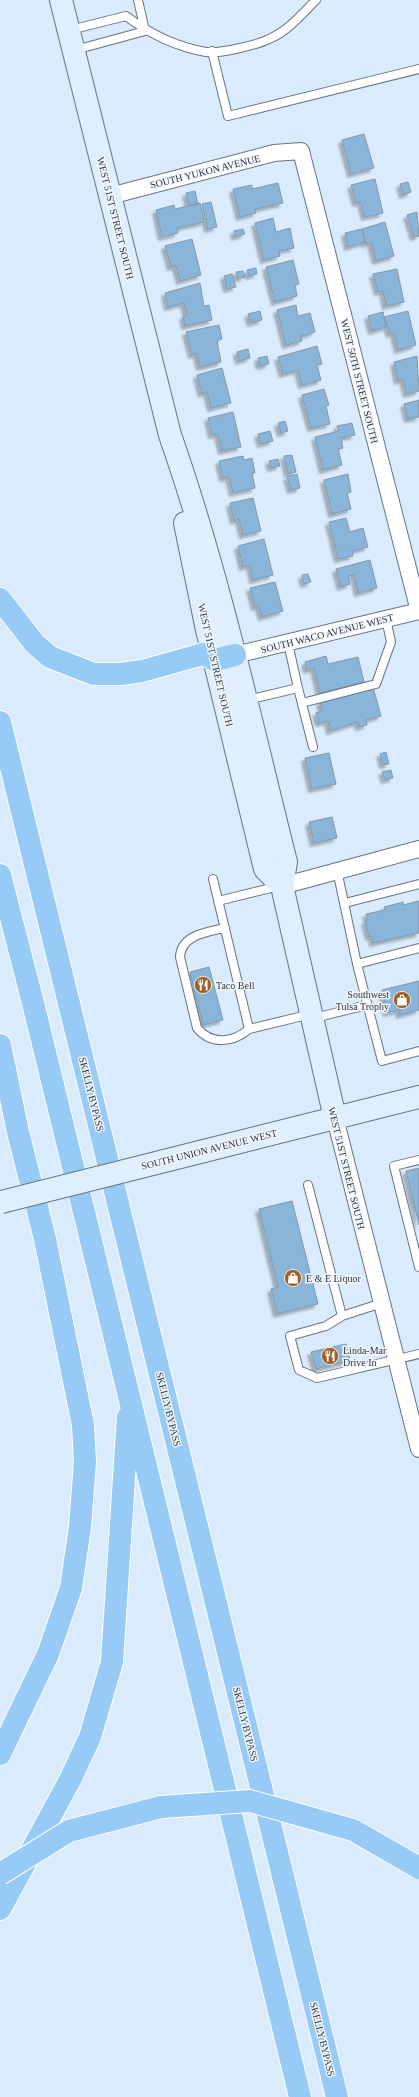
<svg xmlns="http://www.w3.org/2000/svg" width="419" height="2097" viewBox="0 0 419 2097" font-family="Georgia,serif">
  <defs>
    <filter id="shadow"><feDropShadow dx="-3.5" dy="3.5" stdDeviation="1" flood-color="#0004"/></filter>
  </defs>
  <rect width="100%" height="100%" fill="#d9ebfc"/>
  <path fill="#89b5da" stroke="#8697a6" filter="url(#shadow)" d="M364,134L374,168L351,174L342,140Z
    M375,179L383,213L365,217L361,202L356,203L351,185Z
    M408,182L411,192L403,195L400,184Z
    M278,183L283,203L255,209L256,213L240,217L233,189L252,185V189Z
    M195,191L198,204L189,206L186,193Z
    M211,202L217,227L208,229L202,204Z
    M200,203L204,222L177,228L178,233L162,237L156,210L174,205L175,209Z
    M417,212L419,236L414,237L407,215Z
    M273,218L276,232L290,228L294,248L279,251L280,256L264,260L255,223Z
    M385,222L394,256L376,261L371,242L366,244L362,229Z
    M243,229L245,234L235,237L234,231Z
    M362,229L365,242L348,247L345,233Z
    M192,239L201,275L180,281L176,266L171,267L165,246Z
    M293,260L299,284L295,285L297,296L275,302L266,267Z
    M256,268L257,274L249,276L247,270Z
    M397,269L404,302L386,306L383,291L378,292L373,274Z
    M243,271L245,277L238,278L236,272Z
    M232,274L236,287L227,289L224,276Z
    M200,283L204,306L209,305L212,320L185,326L183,316L187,315L184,303L168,307L165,293Z
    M296,305L298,316L310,313L315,332L301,336L302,341L286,345L277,310Z
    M260,311L262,320L251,323L248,314Z
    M408,311L416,345L398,350L394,333L390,334L384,317Z
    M383,312L386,327L372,331L368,316Z
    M219,325L222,339L217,341L221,362L200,367L197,354L192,355L186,332Z
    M317,346L322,364L317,365L321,380L302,385L298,370L283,374L278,357Z
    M248,349L250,358L239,361L237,352Z
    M267,356L269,364L260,366L258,358Z
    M417,356L419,391L407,394L403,379L398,381L394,362Z
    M222,368L231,403L211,408L207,392L202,394L197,375Z
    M324,389L329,405L326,406L330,424L311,428L302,395Z
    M419,400V417L408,419L404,404Z
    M233,412L241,447L222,451L218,434L212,435L208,418Z
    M285,421L288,431L281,433L278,423Z
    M352,423L355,435L341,438L343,448L338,449L342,465L323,470L315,437L339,431L337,426Z
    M270,431L273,441L261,444L258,434Z
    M292,455L296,472L288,474L284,456Z
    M243,456L244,460L252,458L255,473H252L255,488L233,493L229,477L223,478L219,461Z
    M278,459L280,466L271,468L269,461Z
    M297,474L300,488L291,490L287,477Z
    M348,474L351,492L347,493L351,509L332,514L324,480Z
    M253,498L261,531L243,535L239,519L234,521L230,503Z
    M346,518L350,532L363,528L368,547L352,551L353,556L338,559L329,522Z
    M264,539L273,575L253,580L250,565L243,567L238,546Z
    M370,560L377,588L358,593L354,575L348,576L350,584L341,587L336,569Z
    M308,574L311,582L304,584L302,575Z
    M275,582L283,611L262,617L259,606L255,607L250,588Z
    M326,656L328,664L358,657L364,682L320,693L314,668L307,670L305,662Z
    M373,687L381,716L366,720L367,725L359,727L358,722L330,731L328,721L319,723L316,713L322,711L320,701Z
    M386,752L389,764L383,765L380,754Z
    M329,753L336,784L312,789L305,758Z
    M391,770L393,778L385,780L382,772Z
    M332,817L337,838L314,843L309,822Z
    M419,901V933L373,943L372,936L369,937L365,921H368L366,914L385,910L384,907L403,902V905Z
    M209,967L223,1020L203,1025L190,972Z
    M419,981V1010L400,1015L399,1010L387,1013L382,990Z
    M419,1168V1225L406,1171Z
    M292,1201L318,1304L277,1314L271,1289L278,1287L259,1209Z
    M346,1344L350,1360L316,1369L311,1352Z"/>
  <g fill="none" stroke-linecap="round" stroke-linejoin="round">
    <defs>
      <path id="lane" d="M138,0L145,31
        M70,30L126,16C150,34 177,47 206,52C219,54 257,45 269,39C288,31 302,14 316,0
        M75,50L145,31
        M212,51L228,116L419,69
        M298,688L313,747
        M247,700L298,688L288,643
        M302,703L376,684L391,642L386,619
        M337,870L357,964L419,948
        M213,879L249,1029
        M218,901L279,886
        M345,903L419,884
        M225,928C207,932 181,935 180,957L197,1028C211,1045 233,1043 249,1029L311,1014
        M357,964L382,1061L419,1051
        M314,1018L367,1005
        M419,1160L394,1166L419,1267
        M308,1185L342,1316L382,1303
        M342,1316L326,1326L290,1336L299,1370L317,1378L419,1354"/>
      <path id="street" d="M110,196L274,153L301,151L419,611
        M235,655L419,611
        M282,886L419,849
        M335,1118L419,1449"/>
      <path id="secondary" d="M61,0L170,435C219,575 250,719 286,862L282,886L335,1118
        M185,523L207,630L265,869L282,886
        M204,1151L419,1097"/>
      <path id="highway" d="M0,599L35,644L50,657L94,674H121L142,671L203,654L215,660L235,655
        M0,722L337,2097
        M0,875L33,1003L300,2097
        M0,1045L18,1132L45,1239L83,1425L85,1462L80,1527L71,1588L48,1654L0,1754
        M0,1909L71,1778L90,1737L112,1662L128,1417"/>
    </defs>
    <use href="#lane" stroke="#647482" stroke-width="10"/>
    <use href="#street" stroke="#647482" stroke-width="18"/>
    <use href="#secondary" stroke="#647482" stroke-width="24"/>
    <use href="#highway" stroke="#fff" stroke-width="24"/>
    <use href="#lane" stroke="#fff" stroke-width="8"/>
    <use href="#street" stroke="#fff" stroke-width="16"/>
    <use href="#secondary" stroke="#e0effd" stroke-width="22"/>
    <use href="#highway" stroke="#97caf7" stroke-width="22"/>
    <defs>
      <path id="secondary-bridge" d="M1,1202L204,1151"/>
      <path id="highway-bridge" d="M0,1874L69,1831L161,1807L250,1801L353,1830L419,1868"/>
    </defs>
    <use href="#secondary-bridge" stroke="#647482" stroke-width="24" stroke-linecap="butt"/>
    <use href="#highway-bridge" stroke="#fff" stroke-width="24" stroke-linecap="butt"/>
    <use href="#secondary-bridge" stroke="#e0effd" stroke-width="22"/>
    <use href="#highway-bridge" stroke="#97caf7" stroke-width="22"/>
  </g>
  <defs>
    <symbol id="restaurant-disc" viewBox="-11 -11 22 22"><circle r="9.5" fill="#a06128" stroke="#f0f7fe"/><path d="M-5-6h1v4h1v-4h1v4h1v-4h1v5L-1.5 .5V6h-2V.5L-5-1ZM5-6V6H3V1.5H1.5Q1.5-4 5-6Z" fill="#fff"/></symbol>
    <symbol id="shop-disc" viewBox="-11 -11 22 22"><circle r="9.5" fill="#a06128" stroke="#f0f7fe"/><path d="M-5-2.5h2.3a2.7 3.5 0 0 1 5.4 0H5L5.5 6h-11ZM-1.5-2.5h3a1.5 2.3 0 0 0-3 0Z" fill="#fff"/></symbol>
  </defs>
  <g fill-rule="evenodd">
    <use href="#restaurant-disc" x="193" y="975" width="20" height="20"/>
    <use href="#shop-disc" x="392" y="990" width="20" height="20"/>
    <use href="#shop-disc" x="283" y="1268" width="20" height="20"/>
    <use href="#restaurant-disc" x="320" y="1346" width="20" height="20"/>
  </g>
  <g text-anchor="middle" stroke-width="3" stroke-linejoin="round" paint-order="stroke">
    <g font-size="10" fill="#2e353b" stroke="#f0f7fe">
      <text transform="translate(205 171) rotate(-14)" y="4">SOUTH YUKON AVENUE</text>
      <text transform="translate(116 218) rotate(76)" y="4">WEST 51ST STREET SOUTH</text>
      <text transform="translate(360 381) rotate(76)" y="4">WEST 50TH STREET SOUTH</text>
      <text transform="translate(327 633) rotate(-14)" y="4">SOUTH WACO AVENUE WEST</text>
      <text transform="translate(216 665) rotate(77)" y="4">WEST 51ST STREET SOUTH</text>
      <text transform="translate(92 1094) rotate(76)" y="4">SKELLY BYPASS</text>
      <text transform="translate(209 1149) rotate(-14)" y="4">SOUTH UNION AVENUE WEST</text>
      <text transform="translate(347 1168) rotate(76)" y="4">WEST 51ST STREET SOUTH</text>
      <text transform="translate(169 1409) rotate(76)" y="4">SKELLY BYPASS</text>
      <text transform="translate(246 1724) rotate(76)" y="4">SKELLY BYPASS</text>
      <text transform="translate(323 2039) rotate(76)" y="4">SKELLY BYPASS</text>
    </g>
    <g font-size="10" fill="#2e353b" stroke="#f0f7fe" text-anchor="start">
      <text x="216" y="989">Taco Bell</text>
      <text x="389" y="998" text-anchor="end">Southwest<tspan x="389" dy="12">Tulsa Trophy</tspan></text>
      <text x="306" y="1282">E &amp; E Liquor</text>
      <text x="343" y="1354">Linda-Mar<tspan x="343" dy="12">Drive In</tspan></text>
    </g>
  </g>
</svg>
